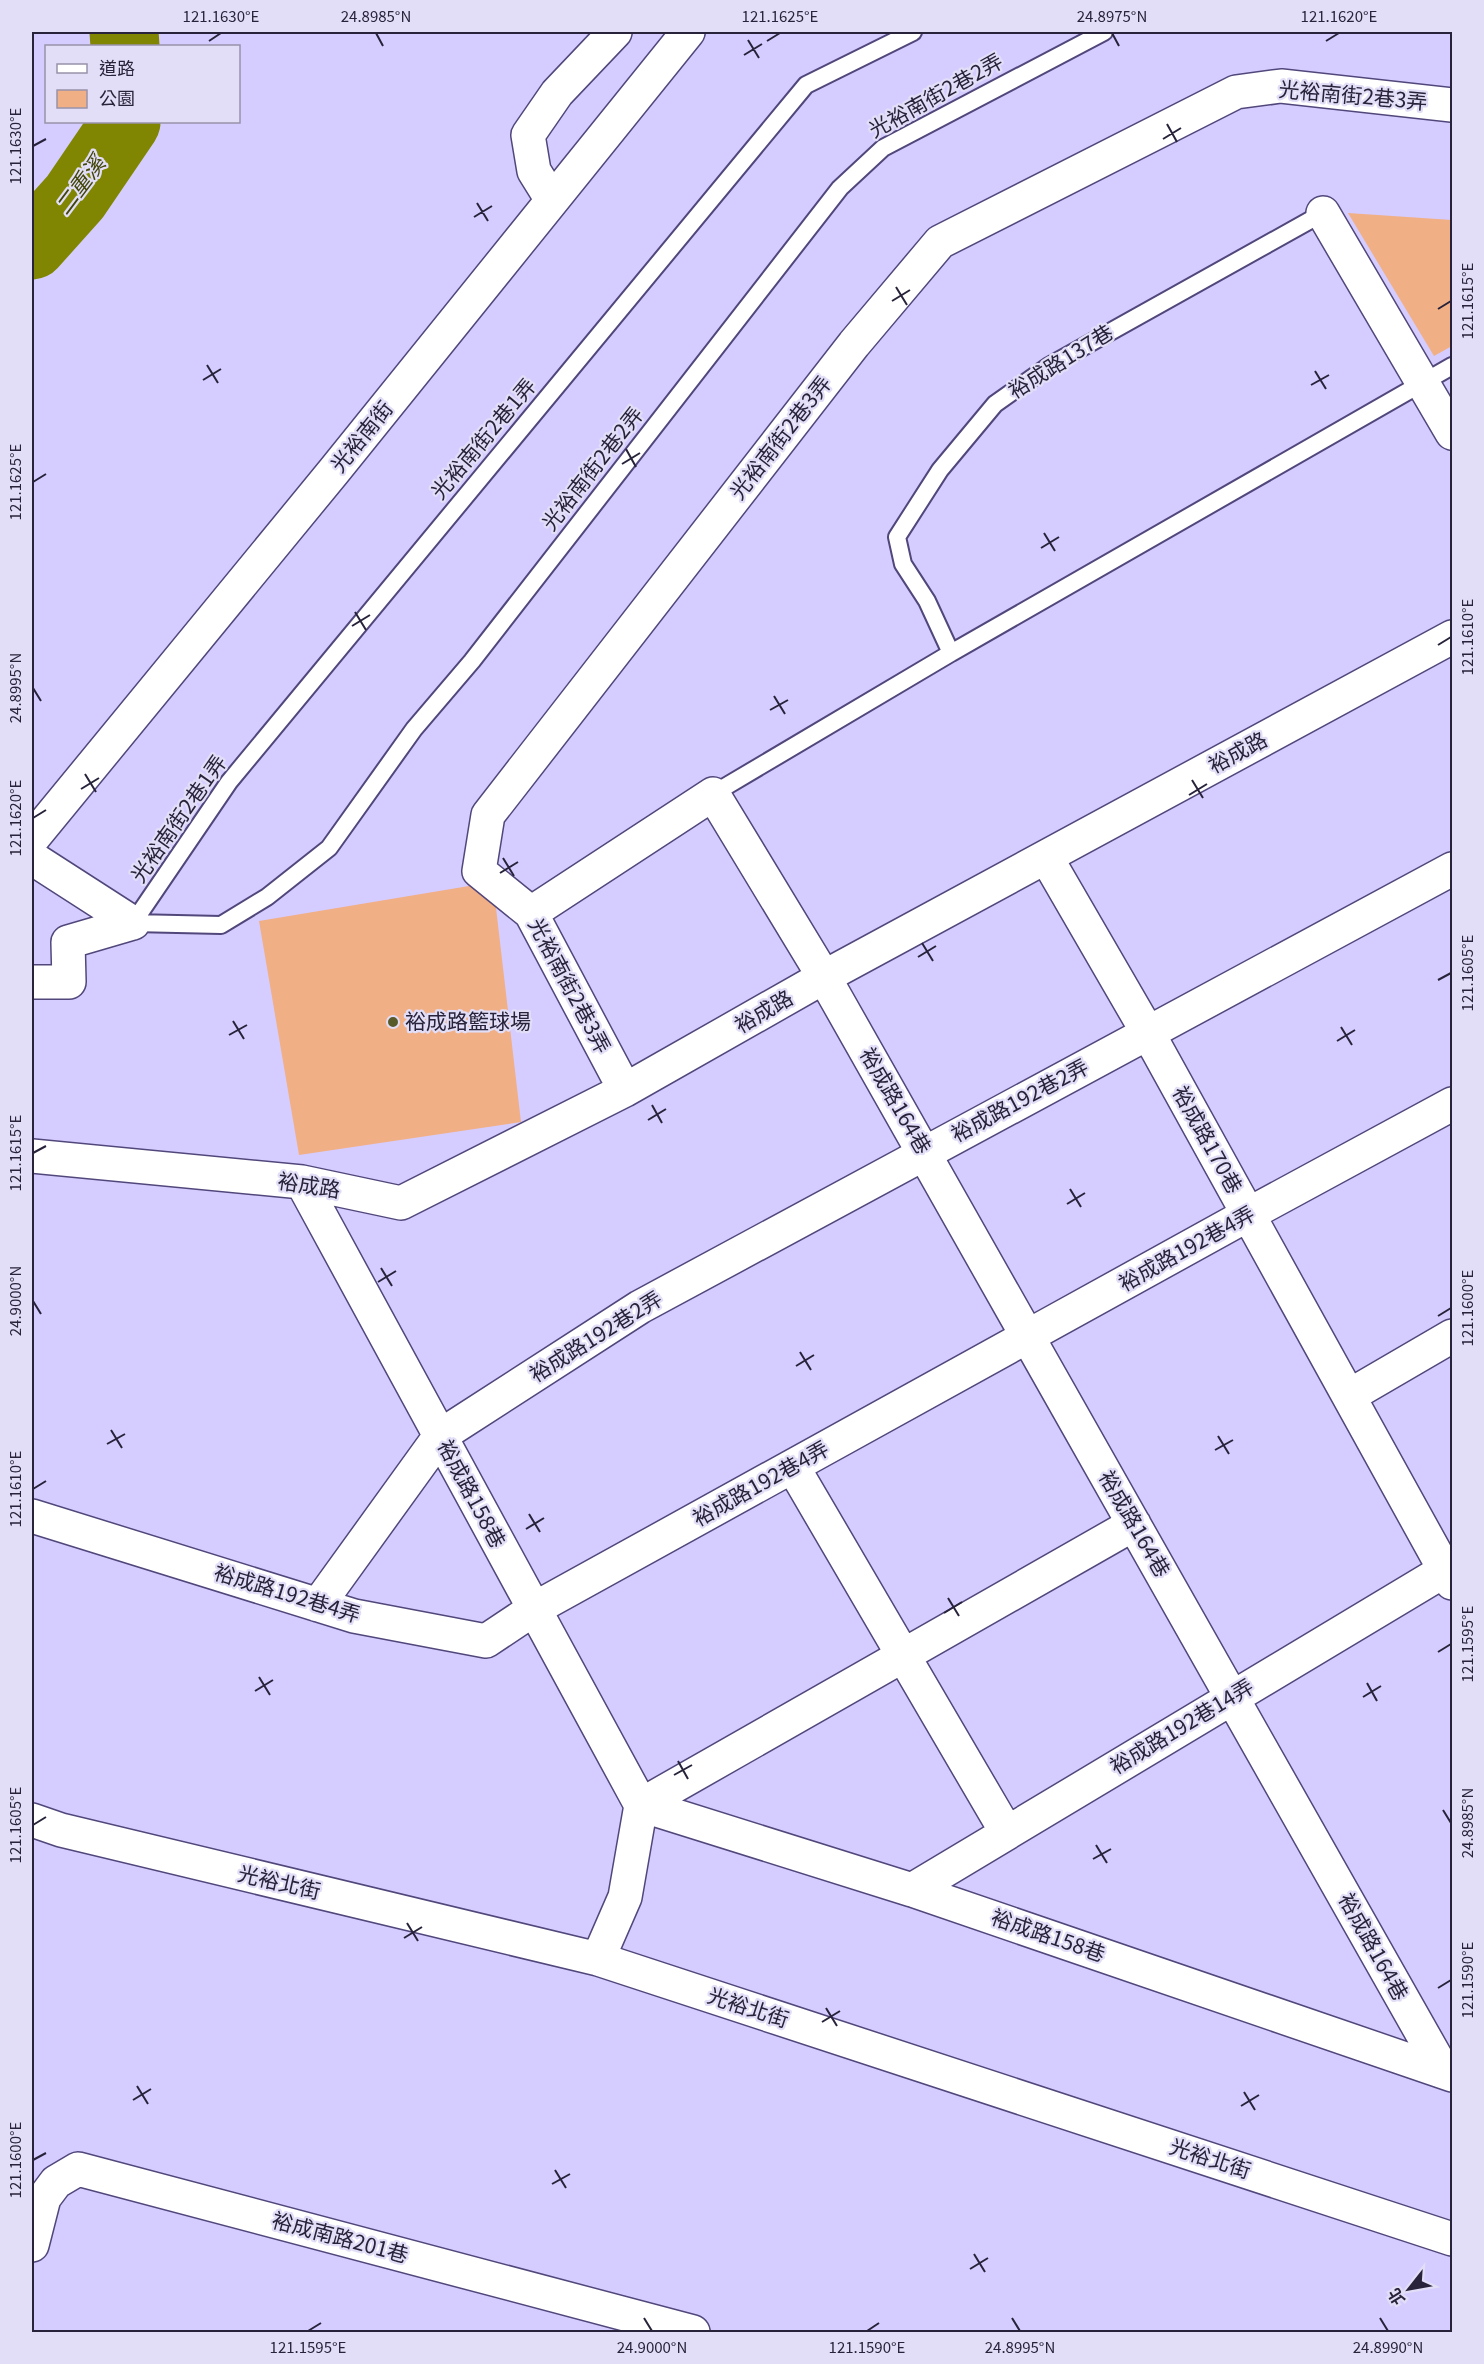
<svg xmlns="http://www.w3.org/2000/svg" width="1484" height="2364" viewBox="0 0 1484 2364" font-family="Georgia,'Noto Sans TC',serif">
  <rect width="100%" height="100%" fill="#d5cdff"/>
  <path fill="#f1af86" d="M1348,213L1452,220V346L1434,356Z
    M493,882L521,1122L299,1155L259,921Z"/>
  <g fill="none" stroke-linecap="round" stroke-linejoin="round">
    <path stroke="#818602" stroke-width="69" d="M124,32L125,46
      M32,245L75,197L126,122"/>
    <defs>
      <path id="lane" d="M951,653L1452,366
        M713,794L951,653L927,601L903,564L897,537L940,470L995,404L1049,366L1323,213
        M133,923L221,925L267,897L329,848L414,729L472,661L840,188L883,148L1104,32
        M133,923L229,782L806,85L913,32"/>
      <path id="street" d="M552,200L534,171L528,135L557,93L615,32
        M1323,213L1452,433
        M32,839L334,471L688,32
        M1046,857L1148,1033L1452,1583
        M32,858L133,923
        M531,913L713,794L824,977L1444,2072L1452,2065
        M32,982H69L68,942L133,923
        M625,1090L531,913L479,871L488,815L854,344L940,242L1236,92L1281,86L1452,105
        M32,1156L302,1182L401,1203L625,1090L824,977L1452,637
        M302,1182L641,1805L912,1890L1452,2075
        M1349,1396L1452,1336
        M793,1467L1007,1833
        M32,1516L354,1616L486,1641L534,1609L1249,1214L1452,1104
        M318,1605L440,1436L640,1307L1452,869
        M32,1820L61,1830L598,1959L1452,2239
        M912,1890L1452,1566
        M598,1959L625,1897L641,1805L1134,1524
        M32,2245L44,2198L56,2182L78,2169L693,2332"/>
    </defs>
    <use href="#lane" stroke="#52477b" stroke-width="20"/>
    <use href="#street" stroke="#52477b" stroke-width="36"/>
    <use href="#lane" stroke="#fff" stroke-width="16"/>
    <use href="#street" stroke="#fff" stroke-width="33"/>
  </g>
  <path fill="none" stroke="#28233a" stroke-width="2" d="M376,33L383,46M1112,33L1119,46M748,40L759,58M209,41L221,33M767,41L780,33M1326,41L1339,33M744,55L762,44M1167,124L1177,142M1163,139L1181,128M33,146L46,139M477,203L488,221M474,217L492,206M896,287L907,305M892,301L910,290M1438,309L1451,301M207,365L218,383M1315,371L1326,389M203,380L221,369M1311,385L1329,375M626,449L636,467M622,464L640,453M33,482L46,474M1044,533L1055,551M1041,548L1059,537M355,612L366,630M352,626L370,615M1438,645L1451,637M33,688L41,701M774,696L785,714M770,710L788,700M85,774L96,792M1192,780L1203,798M81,789L99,778M1189,795L1207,784M33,818L46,810M503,858L514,876M500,873L518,862M922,943L933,961M918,957L936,946M1438,980L1451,973M233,1021L244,1039M1341,1027L1352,1045M229,1035L247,1025M1337,1041L1355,1030M652,1105L662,1123M648,1120L666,1109M33,1153L46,1146M1070,1189L1081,1207M1067,1204L1085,1193M381,1268L392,1286M378,1282L396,1271M33,1301L41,1314M1438,1316L1451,1308M800,1352L811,1370M796,1366L814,1355M111,1430L122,1448M1218,1436L1229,1454M107,1444L125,1434M1215,1450L1233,1440M33,1489L46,1481M529,1514L540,1532M526,1529L544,1518M948,1598L959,1616M944,1613L962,1602M1438,1652L1451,1644M259,1677L270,1695M1367,1683L1377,1701M255,1691L273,1680M1363,1697L1381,1686M678,1761L688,1779M674,1775L692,1765M1443,1810L1451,1823M33,1825L46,1817M1096,1845L1107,1863M1093,1859L1111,1849M407,1923L418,1941M404,1938L422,1927M1438,1988L1451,1980M826,2008L837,2026M822,2022L840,2011M137,2086L148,2104M1244,2092L1255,2110M133,2100L151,2089M1241,2106L1259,2095M33,2160L46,2153M555,2170L566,2188M552,2184L570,2174M974,2254L985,2272M970,2269L988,2258M644,2318L652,2331M1012,2318L1020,2331M1380,2318L1388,2331M308,2331L321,2323M867,2331L879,2323"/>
  <circle fill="#585b29" stroke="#e2def7" stroke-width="2" cx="393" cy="1022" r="6"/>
  <g text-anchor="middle" stroke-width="4.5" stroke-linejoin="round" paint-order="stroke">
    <g font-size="21" fill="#28233a" stroke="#e2def7">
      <text transform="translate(936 96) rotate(-29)" y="7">光裕南街2巷2弄</text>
      <text transform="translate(1353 96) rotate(5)" y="7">光裕南街2巷3弄</text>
      <text transform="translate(1061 362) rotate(-32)" y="7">裕成路137巷</text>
      <text transform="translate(362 437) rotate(-51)" y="7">光裕南街</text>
      <text transform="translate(781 438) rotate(-52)" y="7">光裕南街2巷3弄</text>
      <text transform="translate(484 439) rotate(-50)" y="7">光裕南街2巷1弄</text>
      <text transform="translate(593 469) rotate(-52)" y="7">光裕南街2巷2弄</text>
      <text transform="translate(1238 753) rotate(-28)" y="7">裕成路</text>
      <text transform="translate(179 819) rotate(-55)" y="7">光裕南街2巷1弄</text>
      <text transform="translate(569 986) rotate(62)" y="7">光裕南街2巷3弄</text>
      <text transform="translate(764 1012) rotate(-30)" y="7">裕成路</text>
      <text transform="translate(895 1101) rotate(60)" y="7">裕成路164巷</text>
      <text transform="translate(1020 1101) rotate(-28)" y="7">裕成路192巷2弄</text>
      <text transform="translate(1207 1140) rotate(61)" y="7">裕成路170巷</text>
      <text transform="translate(309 1186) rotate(9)" y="7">裕成路</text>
      <text transform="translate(1187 1249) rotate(-29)" y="7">裕成路192巷4弄</text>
      <text transform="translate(596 1337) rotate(-32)" y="7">裕成路192巷2弄</text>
      <text transform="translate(761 1484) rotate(-29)" y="7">裕成路192巷4弄</text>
      <text transform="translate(471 1494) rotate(62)" y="7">裕成路158巷</text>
      <text transform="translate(1134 1524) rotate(60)" y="7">裕成路164巷</text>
      <text transform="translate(287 1594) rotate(17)" y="7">裕成路192巷4弄</text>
      <text transform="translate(1182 1727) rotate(-31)" y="7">裕成路192巷14弄</text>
      <text transform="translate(279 1883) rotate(13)" y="7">光裕北街</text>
      <text transform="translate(1048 1936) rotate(19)" y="7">裕成路158巷</text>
      <text transform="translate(1373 1947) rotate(61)" y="7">裕成路164巷</text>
      <text transform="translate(748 2008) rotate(18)" y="7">光裕北街</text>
      <text transform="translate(1210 2159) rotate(18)" y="7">光裕北街</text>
      <text transform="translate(340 2238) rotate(15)" y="7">裕成南路201巷</text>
    </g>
    <g font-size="21" fill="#28233a" stroke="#e2def7" text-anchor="start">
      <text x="405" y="1029">裕成路籃球場</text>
    </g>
    <g font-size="22" font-style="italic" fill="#424508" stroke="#e2def7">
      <text transform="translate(80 185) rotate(-53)" y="8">二重溪</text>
    </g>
  </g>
  <rect width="1484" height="2364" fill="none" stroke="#e2def7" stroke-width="66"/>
  <rect x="45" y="45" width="195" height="78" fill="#e2def7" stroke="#9893ab" stroke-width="1.5"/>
  <rect x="57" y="64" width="30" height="9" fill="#ffffff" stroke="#9893ab" stroke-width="1.5"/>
  <text x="99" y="75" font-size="18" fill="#28233a">道路</text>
  <rect x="57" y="90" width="30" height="18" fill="#f1af86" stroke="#9893ab" stroke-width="1.5"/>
  <text x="99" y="105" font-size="18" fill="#28233a">公園</text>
  <g transform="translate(1409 2289) rotate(239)" stroke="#e2def7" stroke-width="4.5" paint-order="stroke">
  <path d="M0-4.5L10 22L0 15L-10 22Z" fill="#28233a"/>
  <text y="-9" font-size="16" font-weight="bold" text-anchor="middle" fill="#28233a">北</text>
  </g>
  <rect x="33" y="33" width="1418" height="2298" fill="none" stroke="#28233a" stroke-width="2"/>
  <g font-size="15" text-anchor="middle" fill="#28233a">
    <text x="221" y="22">121.1630°E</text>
    <text x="376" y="22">24.8985°N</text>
    <text x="780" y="22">121.1625°E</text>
    <text x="1112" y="22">24.8975°N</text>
    <text x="1339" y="22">121.1620°E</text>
    <text transform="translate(16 146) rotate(-90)" y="5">121.1630°E</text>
    <text transform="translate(1468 301) rotate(-90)" y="5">121.1615°E</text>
    <text transform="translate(16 482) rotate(-90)" y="5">121.1625°E</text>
    <text transform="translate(1468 637) rotate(-90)" y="5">121.1610°E</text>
    <text transform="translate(16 688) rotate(-90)" y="5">24.8995°N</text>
    <text transform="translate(16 818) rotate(-90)" y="5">121.1620°E</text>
    <text transform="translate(1468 973) rotate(-90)" y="5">121.1605°E</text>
    <text transform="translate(16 1153) rotate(-90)" y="5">121.1615°E</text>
    <text transform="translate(16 1301) rotate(-90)" y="5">24.9000°N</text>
    <text transform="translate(1468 1308) rotate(-90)" y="5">121.1600°E</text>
    <text transform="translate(16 1489) rotate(-90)" y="5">121.1610°E</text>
    <text transform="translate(1468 1644) rotate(-90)" y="5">121.1595°E</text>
    <text transform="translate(1468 1823) rotate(-90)" y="5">24.8985°N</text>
    <text transform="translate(16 1825) rotate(-90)" y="5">121.1605°E</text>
    <text transform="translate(1468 1980) rotate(-90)" y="5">121.1590°E</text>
    <text transform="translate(16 2160) rotate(-90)" y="5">121.1600°E</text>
    <text x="308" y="2353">121.1595°E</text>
    <text x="652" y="2353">24.9000°N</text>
    <text x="867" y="2353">121.1590°E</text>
    <text x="1020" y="2353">24.8995°N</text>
    <text x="1388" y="2353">24.8990°N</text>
  </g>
</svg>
